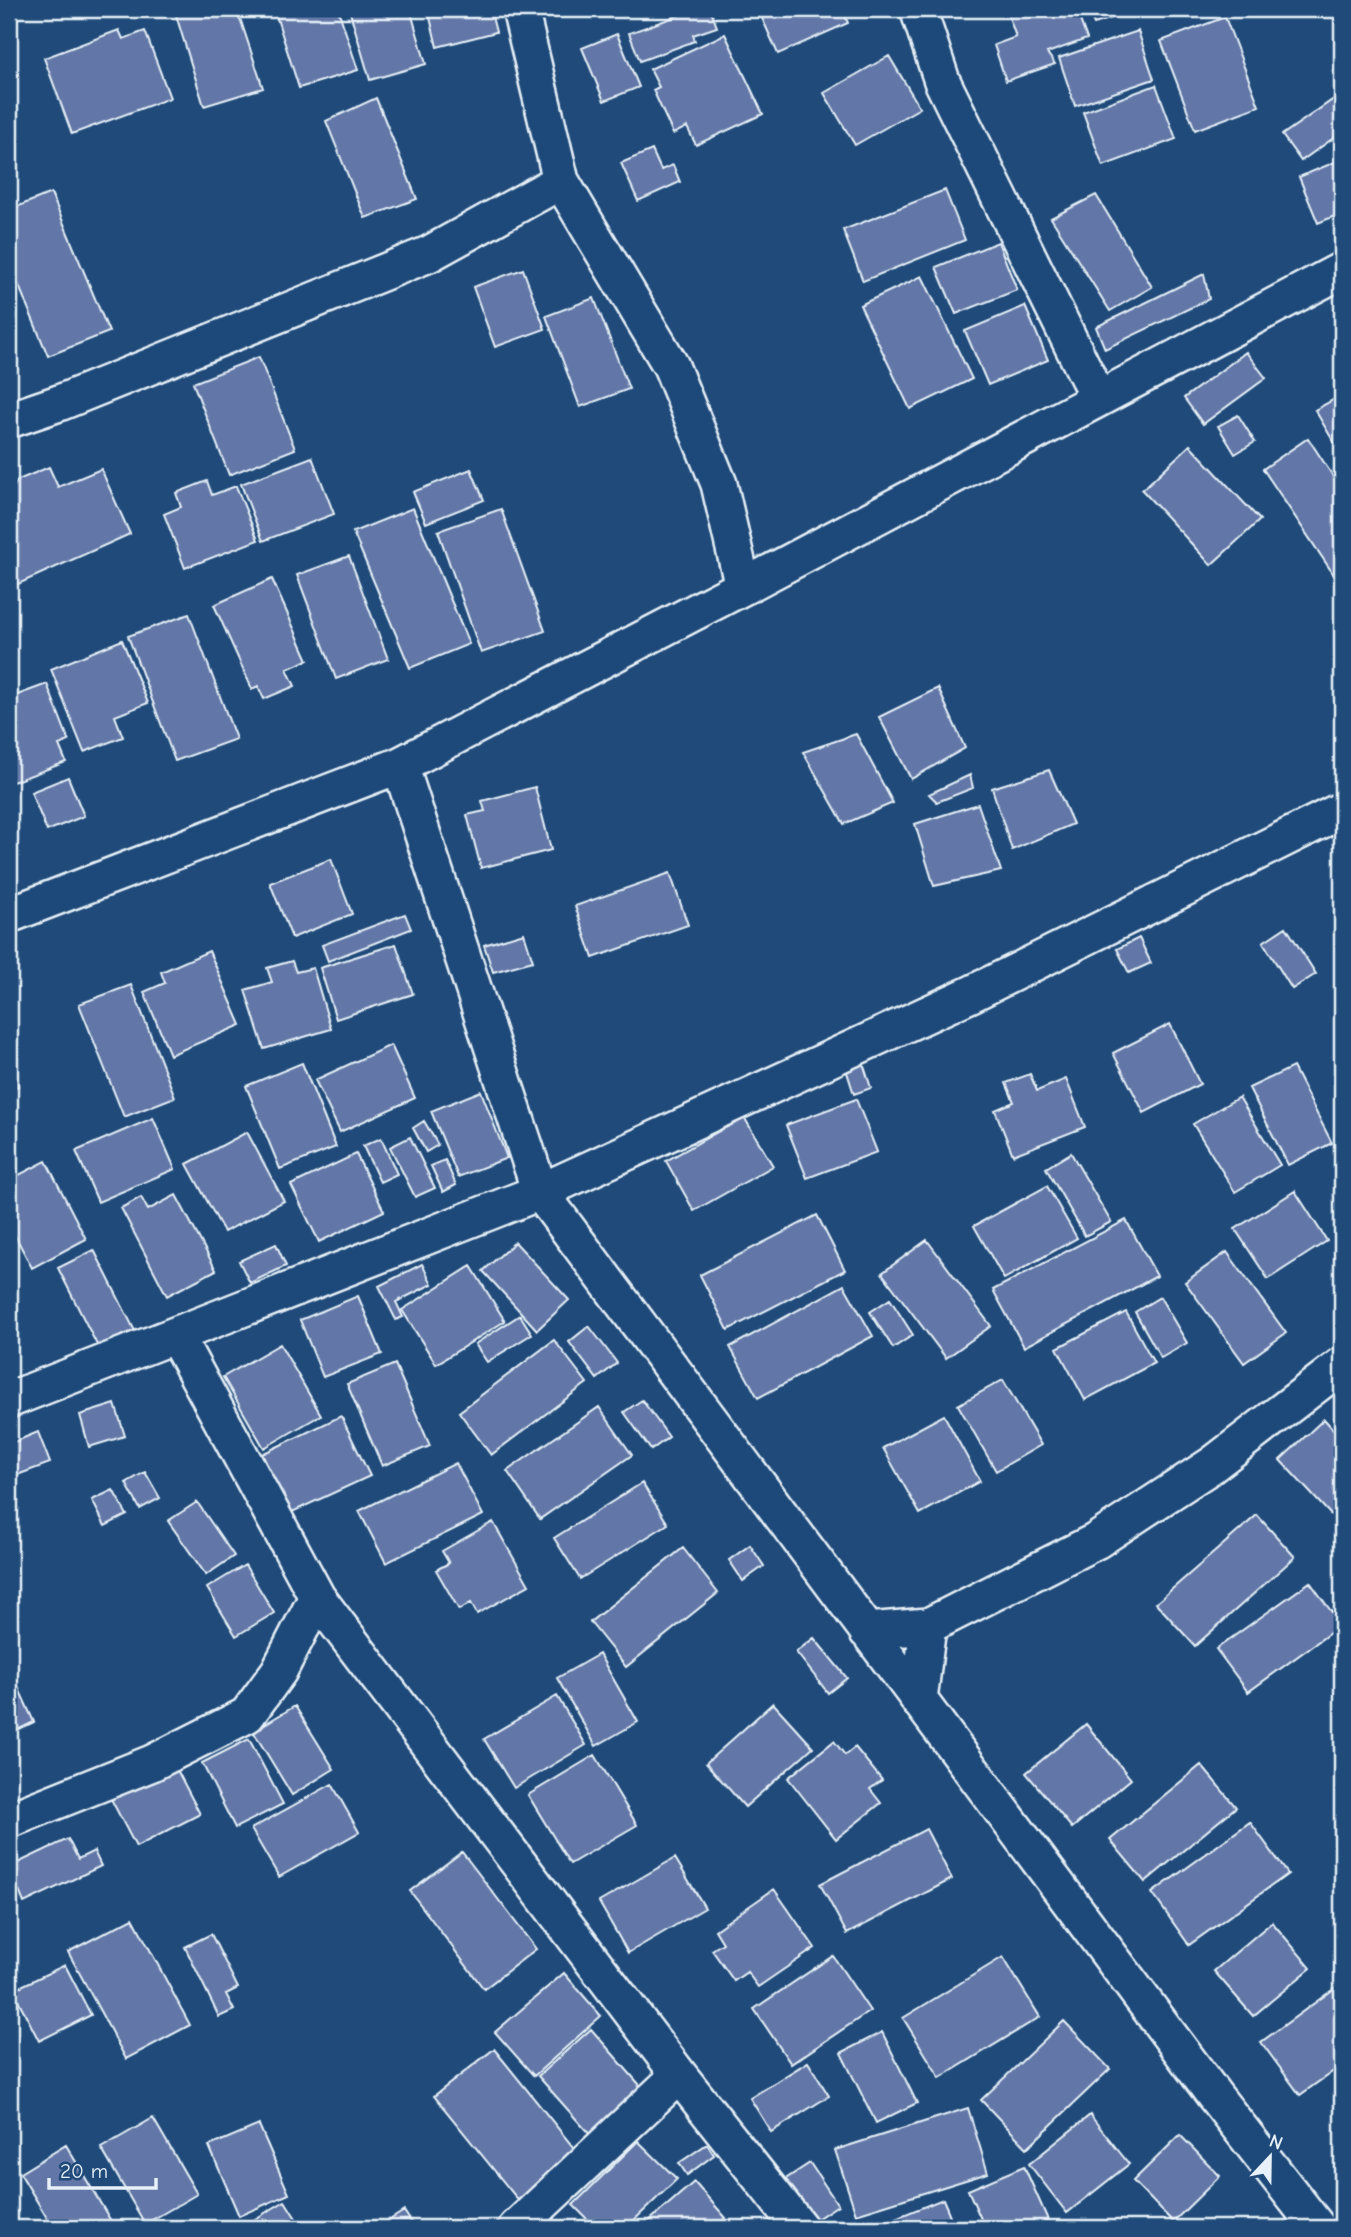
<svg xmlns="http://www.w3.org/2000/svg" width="1351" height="2237" viewBox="0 0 1351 2237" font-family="'Comic Neue',sans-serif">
  <rect width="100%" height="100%" fill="#1f4a7a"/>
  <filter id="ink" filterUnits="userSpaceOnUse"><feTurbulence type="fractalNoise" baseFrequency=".0143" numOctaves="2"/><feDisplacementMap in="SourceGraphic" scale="14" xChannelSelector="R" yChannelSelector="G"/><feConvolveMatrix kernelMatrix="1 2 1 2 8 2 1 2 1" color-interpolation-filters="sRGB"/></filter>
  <g filter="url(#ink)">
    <path fill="#6277a7" stroke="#e8f1f8" stroke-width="2" d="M187,9H237L263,88L204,106L175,12Z
      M274,9H338L358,70L299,88Z
      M349,9H410L426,64L370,80Z
      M428,9H490L496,32L437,47Z
      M697,9H710L717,27L693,35L695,41L640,61L629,33Z
      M758,9H842L848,23L778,54Z
      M1006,9H1076L1087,39L1047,53L1055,64L1006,81L994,45L1016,37Z
      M1088,9H1133L1134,11L1094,24Z
      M1225,17L1259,106L1195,130L1161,41Z
      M119,30L123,39L145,31L170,98L72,134L44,58Z
      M1138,31L1154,79L1075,106L1059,58Z
      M617,34L639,87L604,101L582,48Z
      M725,34L763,114L696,145L687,127L673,134L653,90L659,87L650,69Z
      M889,56L920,108L855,145L824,93Z
      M1156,85L1176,139L1103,166L1083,112Z
      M1341,94L1342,132L1301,161L1282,135Z
      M376,98L417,199L365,218L326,121Z
      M652,150L661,170L673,165L680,182L638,201L621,163Z
      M1335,162L1342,180V213L1318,223L1299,177Z
      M945,190L965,240L863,281L843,230Z
      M51,193L109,332L48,356L9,262V210Z
      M1096,195L1152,287L1110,311L1051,218Z
      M998,242L1017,290L956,314L936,267Z
      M523,269L545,329L495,347L473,287Z
      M1204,274L1209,299L1105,349L1096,327Z
      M922,276L972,379L910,409L860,305Z
      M594,298L629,389L580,407L546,316Z
      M1025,306L1048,360L988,385L965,331Z
      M1246,352L1266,378L1203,424L1184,398Z
      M259,357L295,449L229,475L193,383Z
      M1342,395V456L1315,410Z
      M1238,415L1255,442L1235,454L1218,426Z
      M1308,438L1342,490V573L1336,578L1263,469Z
      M1190,445L1260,520L1211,565L1142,490Z
      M312,457L334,514L263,541L241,484Z
      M49,467L58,487L101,469L130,534L16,585L9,567V495L18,480Z
      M471,469L484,500L426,523L413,492Z
      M207,481L212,495L236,486L258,540L185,568L164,514L181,507L176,493Z
      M413,508L469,644L410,668L353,532Z
      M501,509L545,631L481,653L438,531Z
      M349,556L388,659L336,679L297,575Z
      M272,579L308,660L287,669L295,686L264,699L258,686L252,689L214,605Z
      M189,614L236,739L175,761L128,636Z
      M122,640L148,703L115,716L123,737L84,752L51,669Z
      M47,684L69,741L59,745L66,762L13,782L9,772V698Z
      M938,688L965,748L911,779L879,717Z
      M856,734L893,803L844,824L803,752Z
      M1049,770L1073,824L1012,850L992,788Z
      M970,775L973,788L937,802L929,794Z
      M68,777L84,816L47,831L31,792Z
      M535,787L551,850L481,868L467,815L485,811L482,801Z
      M978,804L1001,871L934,886L915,824Z
      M331,859L352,914L292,938L270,883Z
      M670,873L688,925L593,958L575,906Z
      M405,914L411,929L328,961L322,945Z
      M1286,927L1316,974L1292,989L1263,942Z
      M524,933L533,961L493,972L484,945Z
      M1139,938L1151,963L1129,973L1117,949Z
      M396,944L413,994L336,1019L320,968Z
      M209,951L241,1025L170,1055L144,992L165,983L161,972Z
      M292,961L296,972L313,968L331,1029L264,1049L245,990L272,982L267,968Z
      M131,985L175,1097L124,1117L79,1004Z
      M1170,1024L1200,1084L1144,1113L1113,1053Z
      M391,1045L415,1098L340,1132L315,1080Z
      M9,1063L18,1086L9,1090Z
      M302,1063L336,1147L280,1169L246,1086Z
      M863,1063L871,1088L854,1094L846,1069Z
      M1293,1067L1332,1143L1288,1165L1249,1088Z
      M1030,1074L1037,1091L1066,1079L1085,1127L1013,1155L995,1110L1014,1102L1006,1083Z
      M481,1091L507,1158L458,1177L431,1111Z
      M1239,1097L1280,1165L1235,1192L1193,1124Z
      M856,1099L877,1152L807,1178L786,1125Z
      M744,1117L773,1166L694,1211L666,1161Z
      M153,1118L175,1169L98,1202L76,1151Z
      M424,1121L438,1145L426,1152L413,1128Z
      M247,1132L284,1201L224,1232L187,1164Z
      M410,1137L435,1188L415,1197L390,1147Z
      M381,1138L397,1174L380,1182L363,1146Z
      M1071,1153L1111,1222L1085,1236L1046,1168Z
      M356,1154L384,1211L319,1242L291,1185Z
      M445,1160L456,1185L443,1192L431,1166Z
      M46,1161L86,1239L32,1268L9,1224V1180Z
      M1047,1186L1077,1238L1004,1279L974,1226Z
      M1295,1191L1327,1241L1268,1279L1235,1229Z
      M176,1195L216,1270L167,1296L121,1208L141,1197L148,1210Z
      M817,1215L845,1270L728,1330L700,1275Z
      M1126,1220L1157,1276L1024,1347L993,1290Z
      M927,1240L991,1326L946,1358L882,1273Z
      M515,1242L569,1300L537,1330L483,1271Z
      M276,1244L286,1266L250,1283L239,1261Z
      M94,1250L136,1333L100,1351L58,1268Z
      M1227,1252L1286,1333L1244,1363L1185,1282Z
      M422,1264L432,1284L396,1302L403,1317L396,1320L379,1286Z
      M471,1266L505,1321L436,1364L402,1310Z
      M844,1285L873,1336L758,1398L730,1347Z
      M358,1296L382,1354L323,1377L300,1320Z
      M1160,1297L1187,1343L1161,1358L1135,1312Z
      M890,1299L913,1335L893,1348L870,1312Z
      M1126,1312L1154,1363L1085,1400L1057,1348Z
      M520,1315L532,1334L487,1362L475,1344Z
      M589,1326L617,1363L597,1379L569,1342Z
      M554,1340L587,1383L491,1455L459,1412Z
      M280,1344L321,1415L264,1448L223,1377Z
      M395,1364L430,1446L382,1466L347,1384Z
      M1003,1380L1041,1445L996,1471L958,1405Z
      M642,1400L669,1437L651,1450L624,1412Z
      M115,1404L125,1436L89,1447L80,1415Z
      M599,1407L632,1455L540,1519L507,1471Z
      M944,1415L980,1481L920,1514L883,1448Z
      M341,1416L370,1476L290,1513L262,1454Z
      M1324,1419L1342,1439V1504L1331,1515L1280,1460Z
      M38,1432L50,1463L9,1478V1444Z
      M456,1463L483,1515L386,1563L359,1511Z
      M145,1472L160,1498L140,1509L126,1483Z
      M642,1483L668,1524L580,1579L554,1538Z
      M113,1490L127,1515L105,1526L92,1500Z
      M197,1502L234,1556L206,1575L168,1521Z
      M1257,1515L1295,1557L1195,1646L1156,1603Z
      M493,1522L529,1585L477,1614L471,1603L459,1610L436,1570L449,1563L442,1551Z
      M750,1545L764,1566L743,1581L729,1560Z
      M683,1548L718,1593L626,1667L590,1622Z
      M245,1565L274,1613L236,1636L207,1588Z
      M1310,1582L1341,1625L1248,1692L1216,1649Z
      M814,1638L847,1678L828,1693L796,1652Z
      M599,1654L638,1722L596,1746L557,1678Z
      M9,1667L34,1722L9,1734Z
      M557,1696L586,1745L514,1788L484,1739Z
      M773,1703L813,1747L745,1807L706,1763Z
      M295,1706L334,1769L292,1795L253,1731Z
      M1086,1724L1131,1779L1072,1828L1026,1773Z
      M249,1739L283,1804L235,1828L202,1763Z
      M834,1741L845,1755L855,1747L882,1780L870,1789L881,1803L836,1839L788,1778Z
      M595,1755L637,1825L570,1864L528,1795Z
      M1201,1765L1236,1807L1145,1882L1110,1840Z
      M175,1766L200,1814L136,1847L111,1799Z
      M332,1784L359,1832L279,1877L251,1829Z
      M1250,1822L1288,1874L1189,1945L1152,1893Z
      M926,1829L952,1879L847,1934L820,1884Z
      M68,1839L78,1859L94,1851L101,1866L24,1903L9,1867Z
      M462,1852L536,1949L484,1989L410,1891Z
      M675,1858L705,1908L628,1953L599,1902Z
      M774,1889L815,1948L758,1987L747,1972L734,1981L712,1950L723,1943L715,1930Z
      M133,1918L190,2025L126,2059L68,1952Z
      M1272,1922L1311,1968L1253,2016L1214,1971Z
      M211,1934L238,1988L226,1994L234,2010L219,2017L185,1947Z
      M833,1956L870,2011L791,2064L754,2009Z
      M1003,1957L1040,2017L940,2078L903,2018Z
      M65,1965L91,2015L39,2041L13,1990Z
      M564,1973L601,2016L534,2076L495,2032Z
      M1342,1983V2065L1300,2095L1261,2042Z
      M1064,2021L1110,2069L1027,2148L981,2100Z
      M591,2029L645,2091L592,2137L538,2076Z
      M882,2032L917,2103L876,2123L841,2053Z
      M494,2049L578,2153L519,2201L434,2096Z
      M808,2062L829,2096L771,2132L750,2098Z
      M968,2108L988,2173L856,2214L835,2150Z
      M1090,2115L1129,2164L1067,2213L1029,2164Z
      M153,2118L197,2194L145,2224L101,2148Z
      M259,2125L289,2194L239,2216L209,2146Z
      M1180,2135L1220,2176L1173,2222L1133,2181Z
      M638,2141L677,2179L626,2228H596L573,2205Z
      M707,2144L714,2155L687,2175L679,2163Z
      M66,2145L115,2228H53L20,2173Z
      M810,2163L838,2205L812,2222L784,2180Z
      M1024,2166L1048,2220L1030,2228H985L968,2190Z
      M694,2182L726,2218L715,2228H641Z
      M943,2199L955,2228H874L873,2227Z
      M285,2201L302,2228H240Z
      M404,2211L415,2228H377Z"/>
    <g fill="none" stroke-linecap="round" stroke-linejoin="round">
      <defs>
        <path id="minor" d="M520,9L561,181L671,366L719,484L743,587
          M918,9L942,81L1098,398
          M9,420L59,403L429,254L561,181
          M400,765L540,1192L1214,2095L1318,2228
          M9,915L400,765L743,587L1342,270
          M176,1336L317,1597L679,2075L800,2228
          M9,1400L540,1192L971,994L1342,810
          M867,1631L928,1626L1096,1541L1212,1465L1342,1365
          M919,1701L928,1626
          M9,1820L152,1763L247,1715L279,1671L317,1597
          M516,2228L679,2075"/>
      </defs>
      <use href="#minor" stroke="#e8f1f8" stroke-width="40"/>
      <use href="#minor" stroke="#1f4a7a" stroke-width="35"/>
    </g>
  </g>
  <rect width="1351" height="2237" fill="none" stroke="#1f4a7a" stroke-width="35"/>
  <rect x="18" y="18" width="1316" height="2202" fill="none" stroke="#e8f1f8" stroke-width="2.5" filter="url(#ink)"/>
  <g transform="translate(1270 2157) rotate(22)" stroke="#1f4a7a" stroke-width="5" paint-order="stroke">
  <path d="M0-5L12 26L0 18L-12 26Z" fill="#e8f1f8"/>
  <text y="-10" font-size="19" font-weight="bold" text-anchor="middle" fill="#e8f1f8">N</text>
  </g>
  <path d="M49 2178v10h107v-10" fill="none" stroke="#e8f1f8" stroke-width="3.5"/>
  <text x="60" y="2178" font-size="21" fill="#e8f1f8" stroke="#1f4a7a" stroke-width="5" paint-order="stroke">20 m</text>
</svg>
